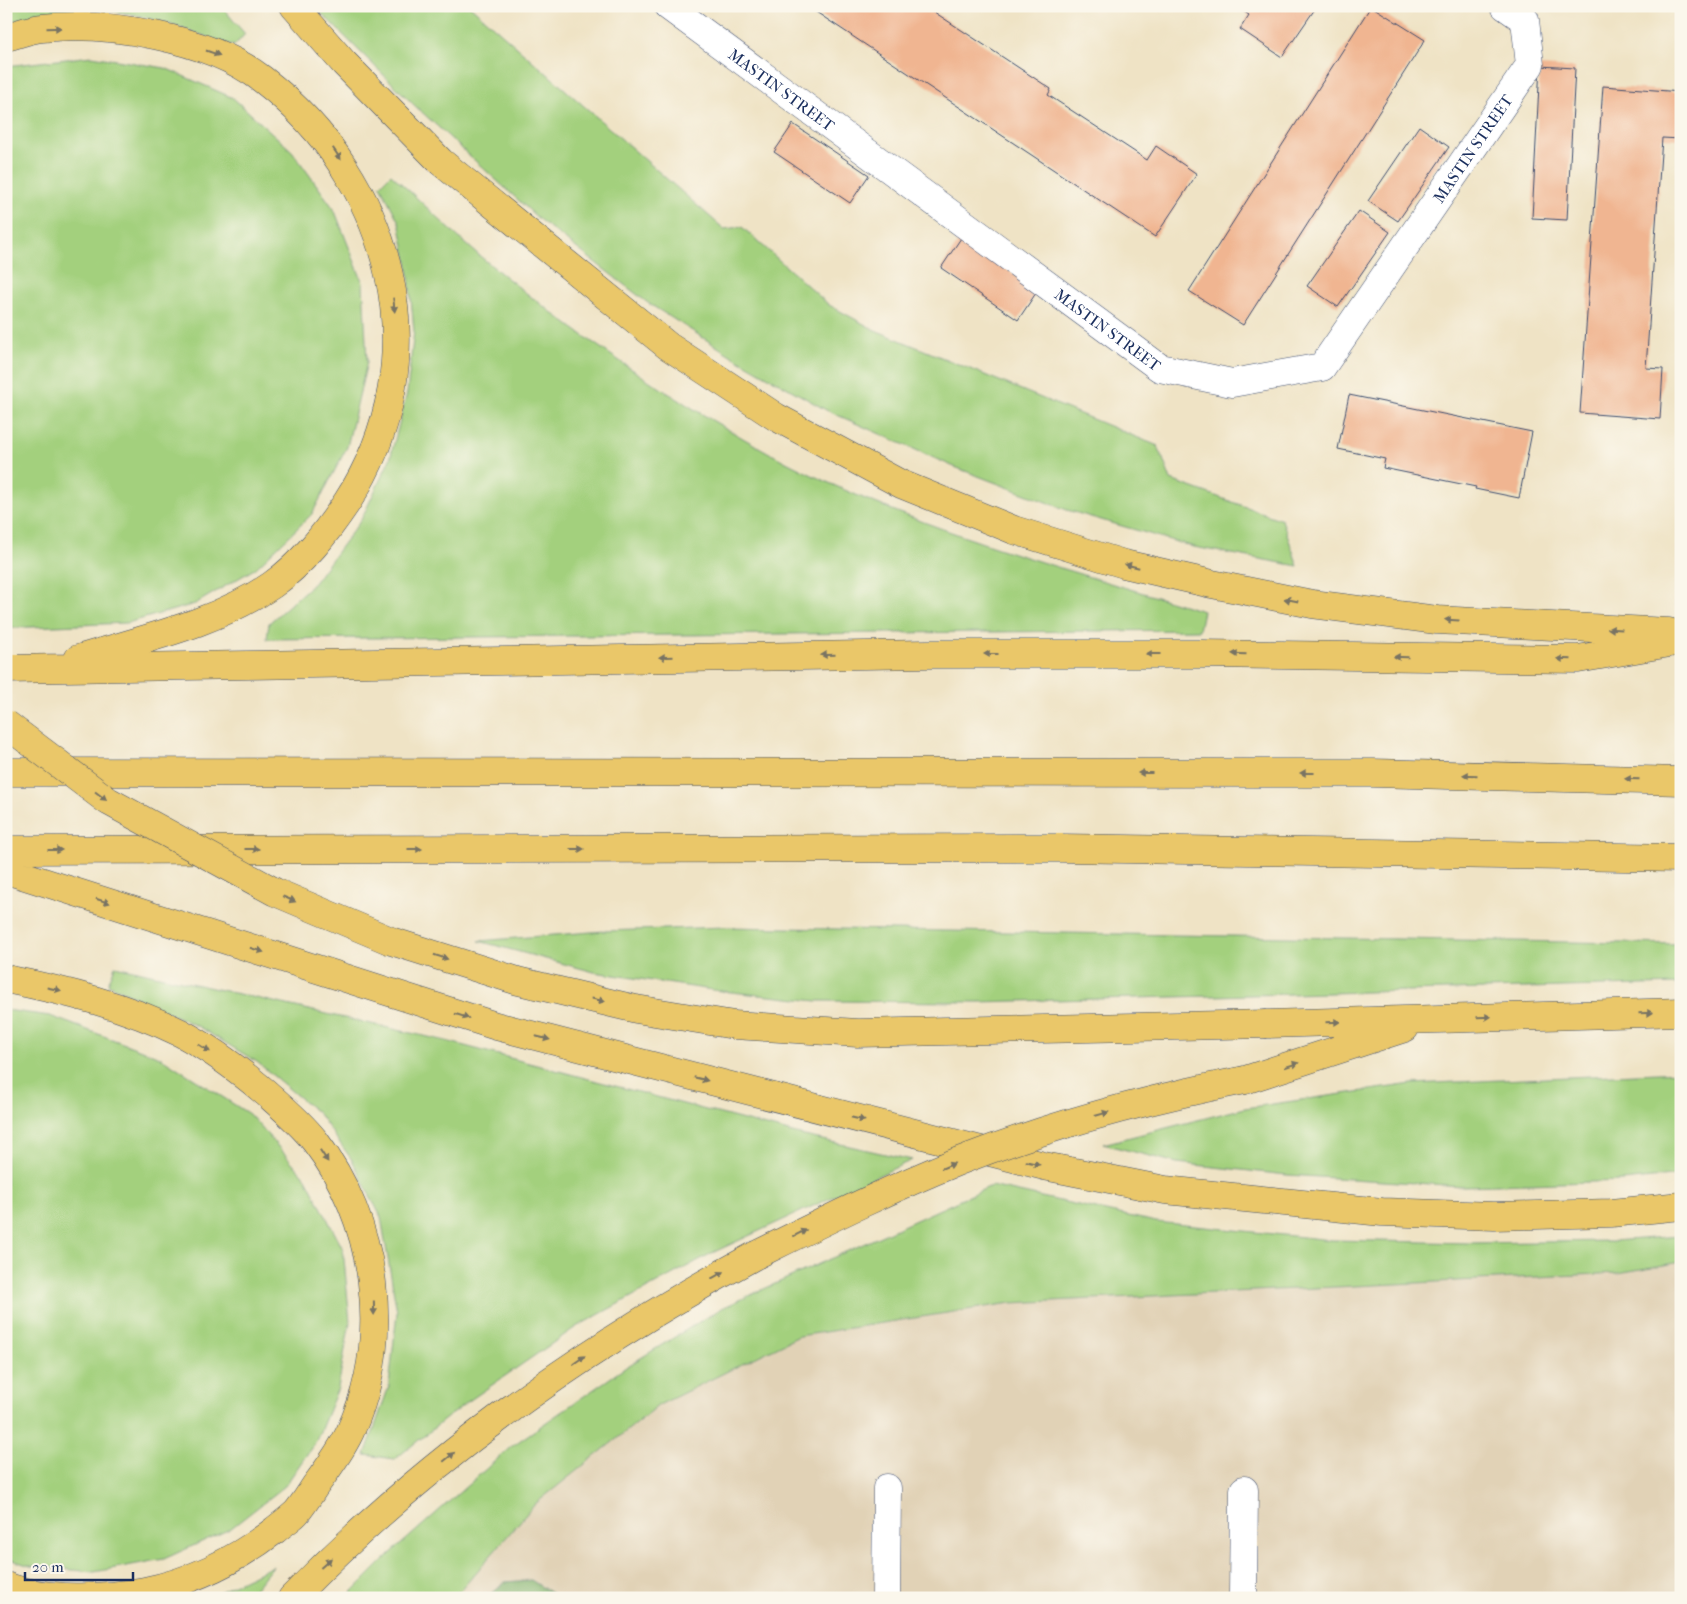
<svg xmlns="http://www.w3.org/2000/svg" width="1687" height="1604" viewBox="0 0 1687 1604" font-family="'IM FELL French Canon',serif">
  <rect width="100%" height="100%" fill="#fbf7ec"/>
  <filter id="ink" filterUnits="userSpaceOnUse"><feTurbulence type="fractalNoise" baseFrequency=".02" numOctaves="2"/><feDisplacementMap in="SourceGraphic" scale="10" xChannelSelector="R" yChannelSelector="G"/><feConvolveMatrix kernelMatrix="1 2 1 2 8 2 1 2 1" color-interpolation-filters="sRGB"/></filter>
  <filter id="wash" filterUnits="userSpaceOnUse"><feTurbulence type="fractalNoise" baseFrequency=".0096" numOctaves="4" result="noise"/><feDisplacementMap in="SourceGraphic" scale="20" xChannelSelector="R" yChannelSelector="G"/><feGaussianBlur stdDeviation="1.12" result="paint"/><feColorMatrix in="noise" values="0 0 0 0 0 0 0 0 0 0 0 0 0 0 0 0 0 1.4 0 .05"/><feComposite in="paint" operator="in"/></filter>
  <g filter="url(#wash)">
    <rect width="100%" height="100%" fill="#efe3c5"/>
    <path fill="#e1d2b6" d="M1681,1262V1598H454L535,1504L659,1405L799,1336L1011,1303L1618,1273Z"/>
    <path fill="#a3d07d" stroke="#5f806e" d="M6,6H221L245,34L234,46C197,34 149,15 112,11C81,8 37,15 6,23Z
      M314,6H470L724,229L742,227L829,305L875,330L1158,446L1171,480L1282,520L1298,566L1194,547L1067,510L952,466L826,410L732,356L648,303L540,220L413,104Z
      M92,56L165,68L233,98L292,151L334,209L363,283L367,362L347,447L312,514L256,568L195,604L127,623L6,628V66Z
      M391,174C421,201 450,231 481,257C576,335 679,405 788,463C916,529 1065,569 1203,611L1199,630L267,639L269,623L314,583L361,520L390,459L407,393L414,331L408,266L399,222L380,185Z
      M726,927L1681,944V984L978,1002L817,1001L712,990L594,972L479,941L604,931Z
      M115,966L446,1041L800,1135L912,1160L712,1253L576,1327L463,1405L395,1459L365,1455L389,1386L397,1312L381,1217L352,1160L319,1114L257,1062L199,1027L108,984Z
      M6,1010L50,1016L160,1057L249,1114L306,1178L343,1249L350,1322L338,1388L316,1441L285,1486L230,1529L164,1559L94,1572L30,1566L6,1558Z
      M1681,1072V1175L1623,1181L1463,1186L1287,1175L1177,1163L1103,1144L1245,1108L1412,1084Z
      M991,1186L1156,1222L1332,1240L1470,1243L1613,1241L1681,1236V1262L1618,1273L1011,1303L799,1336L659,1405L535,1504L454,1598H346L390,1554L512,1446L626,1367L722,1308Z
      M273,1566L247,1598H207Z"/>
    <path fill="#82b26c" stroke="#4e7065" d="M531,1580L559,1598H487L505,1582Z"/>
    <g id="blocks">
      <path fill="#f0b591" d="M807,6H925L1051,89L1048,95L1147,160L1156,146L1197,174L1155,237Z
        M1236,6H1317L1282,57L1240,29L1249,15Z
        M1371,6L1425,40L1243,325L1189,291Z
        M1540,66L1575,68L1567,220L1532,218Z
        M1603,86L1681,92V139L1662,138L1646,368L1663,369L1660,419L1580,413Z
        M793,124L869,175L850,203L774,152Z
        M1419,126L1449,147L1398,221L1368,201Z
        M1359,211L1390,232L1338,307L1307,286Z
        M961,238L1038,290L1018,320L941,268Z
        M1349,395L1532,432L1519,498L1475,489L1476,487L1383,468L1385,459L1338,449Z"/>
    </g>
  </g>
  <g filter="url(#ink)">
    <use href="#blocks" fill-opacity="0" stroke="#3b4a6d" stroke-width="1"/>
    <g fill="none" stroke-linecap="round" stroke-linejoin="round">
      <defs>
        <g id="minor">
          <path id="s1" d="M668,6L1160,368L1232,383L1322,367L1530,65L1525,20L1505,6"/>
          <path d="M886,1598L887,1488"/>
          <path d="M1243,1598L1244,1490"/>
        </g>
        <path id="highway" d="M294,6L344,63L441,162L668,346L776,417L901,484L1014,530L1124,564L1212,584L1312,604L1437,620L1669,632
          M6,37C18,34 30,29 42,28C108,21 209,38 262,79C394,180 440,359 347,502C326,533 303,563 272,585C215,624 143,639 78,659
          M6,669L927,654H1202L1578,659L1681,641
          M6,772L1373,773L1681,781
          M6,850L1062,848L1681,858
          M6,870L496,1026L1044,1166L1165,1190L1382,1212L1494,1216L1611,1213L1681,1206
          M6,979C66,991 126,1006 181,1033C211,1049 239,1070 265,1092C282,1107 301,1123 315,1141C377,1222 393,1338 350,1432C341,1451 327,1470 315,1486C309,1495 303,1505 296,1513C290,1519 282,1524 275,1530C235,1561 194,1581 145,1591C104,1599 46,1601 6,1586
          M1267,1024L1681,1012
          M1245,1080L1405,1028
          M292,1598C428,1458 586,1347 756,1255"/>
      </defs>
      <use href="#minor" stroke="#3b4a6d" stroke-width="29"/>
      <use href="#highway" stroke="#3b4a6d" stroke-width="29"/>
      <use href="#minor" stroke="#fff" stroke-width="28"/>
      <use href="#highway" stroke="#eac769" stroke-width="28"/>
      <defs>
        <path id="highway-bridge" d="M6,724L108,801L275,892L391,941L518,981L636,1009L734,1025L858,1033L1267,1024
          M756,1255C823,1222 889,1189 959,1161C1051,1125 1148,1099 1245,1080"/>
      </defs>
      <use href="#highway-bridge" stroke="#3b4a6d" stroke-width="29" stroke-linecap="butt"/>
      <use href="#highway-bridge" stroke="#eac769" stroke-width="28"/>
    </g>
    <defs><path id="oneway-solid" d="M-6-.8H1V-3.2L6.5 0L1 3.2V.8H-6Z" transform="scale(1.25)"/></defs>
    <g fill="#787363">
      <use href="#oneway-solid" transform="translate(54 28) rotate(-2)"/>
      <use href="#oneway-solid" transform="translate(213 53) rotate(19)"/>
      <use href="#oneway-solid" transform="translate(337 154) rotate(56)"/>
      <use href="#oneway-solid" transform="translate(394 305) rotate(84)"/>
      <use href="#oneway-solid" transform="translate(1132 566) rotate(-167)"/>
      <use href="#oneway-solid" transform="translate(1291 600) rotate(-169)"/>
      <use href="#oneway-solid" transform="translate(1452 620) rotate(-177)"/>
      <use href="#oneway-solid" transform="translate(1615 629) rotate(-177)"/>
      <use href="#oneway-solid" transform="translate(991 654) rotate(180)"/>
      <use href="#oneway-solid" transform="translate(1153 654) rotate(180)"/>
      <use href="#oneway-solid" transform="translate(1239 654) rotate(-179)"/>
      <use href="#oneway-solid" transform="translate(828 655) rotate(179)"/>
      <use href="#oneway-solid" transform="translate(666 657) rotate(179)"/>
      <use href="#oneway-solid" transform="translate(1401 657) rotate(-179)"/>
      <use href="#oneway-solid" transform="translate(1564 659) rotate(-179)"/>
      <use href="#oneway-solid" transform="translate(1145 773) rotate(-180)"/>
      <use href="#oneway-solid" transform="translate(1307 773) rotate(-180)"/>
      <use href="#oneway-solid" transform="translate(1470 775) rotate(-179)"/>
      <use href="#oneway-solid" transform="translate(1632 779) rotate(-178)"/>
      <use href="#oneway-solid" transform="translate(101 796) rotate(37)"/>
      <use href="#oneway-solid" transform="translate(252 849)"/>
      <use href="#oneway-solid" transform="translate(415 849)"/>
      <use href="#oneway-solid" transform="translate(577 849)"/>
      <use href="#oneway-solid" transform="translate(55 850)"/>
      <use href="#oneway-solid" transform="translate(289 899) rotate(23)"/>
      <use href="#oneway-solid" transform="translate(103 901) rotate(18)"/>
      <use href="#oneway-solid" transform="translate(257 950) rotate(18)"/>
      <use href="#oneway-solid" transform="translate(441 957) rotate(18)"/>
      <use href="#oneway-solid" transform="translate(54 989) rotate(12)"/>
      <use href="#oneway-solid" transform="translate(598 1000) rotate(13)"/>
      <use href="#oneway-solid" transform="translate(1646 1013) rotate(-1)"/>
      <use href="#oneway-solid" transform="translate(462 1016) rotate(18)"/>
      <use href="#oneway-solid" transform="translate(1484 1017) rotate(-1)"/>
      <use href="#oneway-solid" transform="translate(1333 1022) rotate(-2)"/>
      <use href="#oneway-solid" transform="translate(543 1038) rotate(14)"/>
      <use href="#oneway-solid" transform="translate(204 1048) rotate(32)"/>
      <use href="#oneway-solid" transform="translate(1292 1065) rotate(-18)"/>
      <use href="#oneway-solid" transform="translate(701 1079) rotate(14)"/>
      <use href="#oneway-solid" transform="translate(1102 1114) rotate(-16)"/>
      <use href="#oneway-solid" transform="translate(858 1119) rotate(14)"/>
      <use href="#oneway-solid" transform="translate(324 1156) rotate(57)"/>
      <use href="#oneway-solid" transform="translate(1033 1163) rotate(14)"/>
      <use href="#oneway-solid" transform="translate(948 1166) rotate(-23)"/>
      <use href="#oneway-solid" transform="translate(800 1233) rotate(-26)"/>
      <use href="#oneway-solid" transform="translate(718 1275) rotate(-28)"/>
      <use href="#oneway-solid" transform="translate(374 1308) rotate(89)"/>
      <use href="#oneway-solid" transform="translate(579 1360) rotate(-35)"/>
      <use href="#oneway-solid" transform="translate(449 1457) rotate(-40)"/>
      <use href="#oneway-solid" transform="translate(326 1563) rotate(-42)"/>
    </g>
  </g>
  <g text-anchor="middle" stroke-width="4.5" stroke-linejoin="round" paint-order="stroke">
    <g font-size="16" fill="#1b2f5e" stroke="#fbf7ec">
      <text dy="6" stroke="none"><textPath href="#s1" startOffset="141">MASTIN STREET</textPath></text>
      <text dy="6" stroke="none"><textPath href="#s1" startOffset="1041">MASTIN STREET</textPath></text>
      <text dy="6" stroke="none"><textPath href="#s1" startOffset="546">MASTIN STREET</textPath></text>
    </g>
  </g>
  <rect width="1687" height="1604" fill="none" stroke="#fbf7ec" stroke-width="25"/>
  <path d="M25 1572v8h108v-8" fill="none" stroke="#1b2f5e" stroke-width="2.5"/>
  <text x="32" y="1572" font-size="15" fill="#1b2f5e" stroke="#fbf7ec" stroke-width="4" paint-order="stroke">20 m</text>
</svg>
